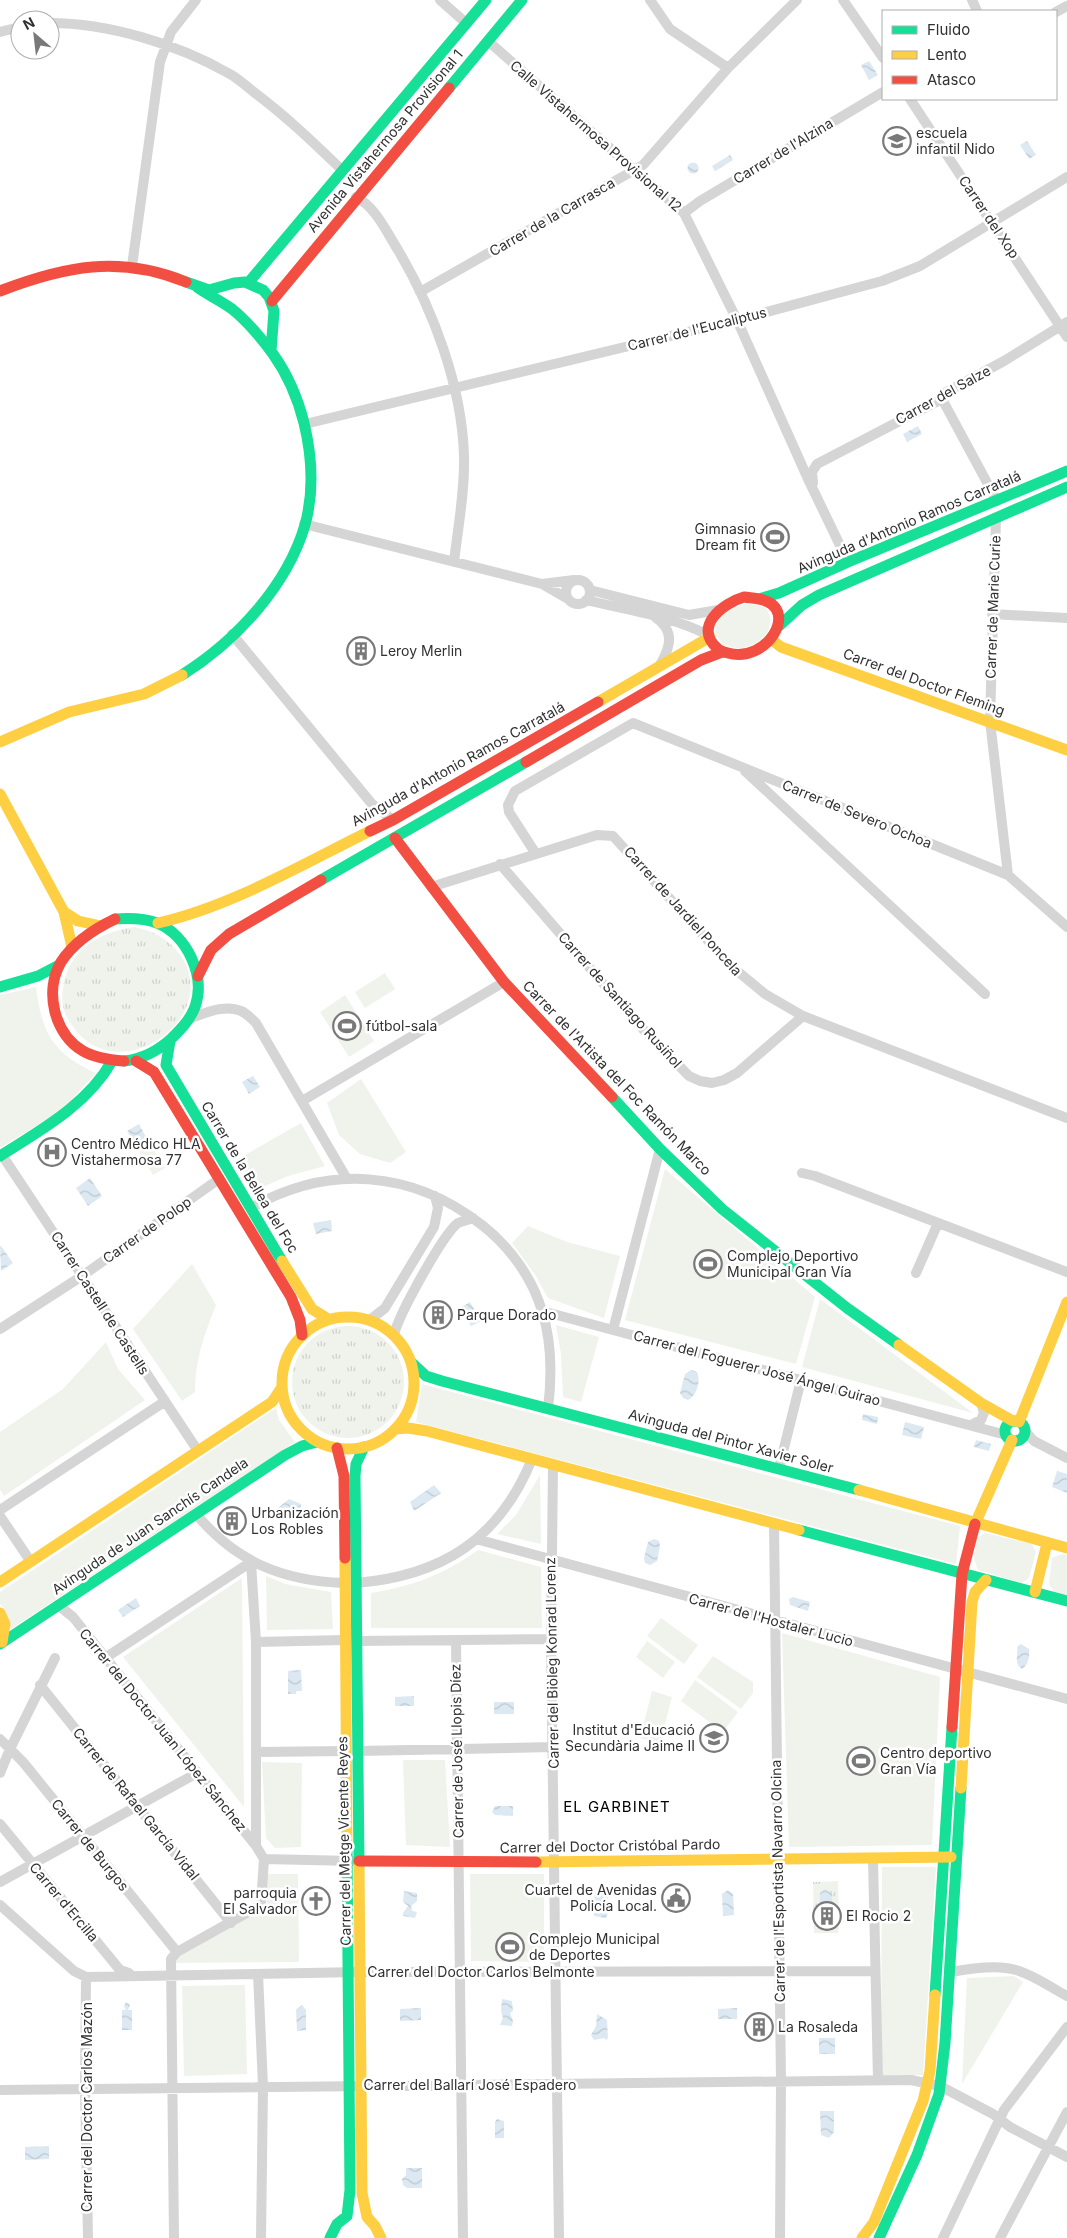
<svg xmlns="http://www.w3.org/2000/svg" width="1067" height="2238" viewBox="0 0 1067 2238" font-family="Inter,sans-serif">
  <defs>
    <pattern id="grass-tufts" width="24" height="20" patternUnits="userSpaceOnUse" patternTransform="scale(1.25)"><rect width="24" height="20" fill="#f0f3ec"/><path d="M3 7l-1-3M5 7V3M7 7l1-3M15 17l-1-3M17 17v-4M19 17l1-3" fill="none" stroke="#ced1cb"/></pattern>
    <pattern id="water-waves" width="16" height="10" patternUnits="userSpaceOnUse" patternTransform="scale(1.25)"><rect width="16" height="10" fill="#dce9f2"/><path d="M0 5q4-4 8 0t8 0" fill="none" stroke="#bdc8d0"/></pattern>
  </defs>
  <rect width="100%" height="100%" fill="#fff"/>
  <path fill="url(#grass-tufts)" d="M134,927C154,931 169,939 181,956C223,1019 116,1093 71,1024C63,1013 61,1001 63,988C68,950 99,932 134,927Z
    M292 1382a56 56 0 1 1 112 0a56 56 0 1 1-112 0Z
    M838,1881L839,1925L825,1927L814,1924L813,1882Z"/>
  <path fill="#f0f3ec" d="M747,603L765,607C779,625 763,645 742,648C736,649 729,646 723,645L715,633C717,613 730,609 747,603Z
    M385,973L395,989L365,1008L355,992Z
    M36,987C42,1034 53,1053 96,1073L62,1110L0,1148V995Z
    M345,995L374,1041L349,1057L320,1012Z
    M361,1079L406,1152L390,1163L360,1154L339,1135L327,1103Z
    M301,1123L325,1166L288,1176L256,1190L238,1159Z
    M151,1145L165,1168L153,1175L139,1152Z
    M665,1169L815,1297L796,1364L625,1320Z
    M528,1226L567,1242L620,1256L604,1318L548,1298L536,1276L512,1243Z
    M192,1264L216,1305C204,1335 195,1360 195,1392L182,1401L133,1329Z
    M820,1299L973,1413L802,1367Z
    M556,1325L599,1337L581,1402L563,1397L561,1354Z
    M106,1342L118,1369L145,1400L4,1496L0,1490V1432L63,1389Z
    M422,1384L960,1526L956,1564L416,1422Z
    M276,1408L279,1420L295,1442L11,1629L4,1608L0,1604V1592Z
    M540,1475L541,1544L497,1534L516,1515Z
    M985,1533L1032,1544L1036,1552L1029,1578L1022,1583L978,1570L974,1559L977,1538Z
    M478,1550L541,1567L542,1628H371V1593C413,1586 443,1575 478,1550Z
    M1063,1554L1067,1555V1595L1054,1592L1049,1584L1052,1558Z
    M266,1576L285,1584L331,1592L333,1629L267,1630Z
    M242,1578L244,1807L123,1657Z
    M661,1618L698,1645L684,1664L647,1636Z
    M782,1633L940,1677L932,1845L789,1847Z
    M647,1641L675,1662L663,1678L636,1657Z
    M713,1656L753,1682V1693L741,1709L697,1677Z
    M695,1680L738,1712L723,1732L681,1701Z
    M652,1691L672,1697L660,1744L640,1738Z
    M403,1760H445L450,1847L406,1845Z
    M262,1762L302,1763L301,1847L275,1848L266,1838Z
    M882,1867H936L923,2075L881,2076Z
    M267,1874H298L299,1962L165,1963L267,1906Z
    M470,1874H544V1962L471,1961Z
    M814,1924L825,1927L829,1925H839L838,1933H814Z
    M1014,1976L1023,1982L962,2084L967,1978Z
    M245,1985L247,2074L184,2076L182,1986Z"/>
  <path fill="url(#water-waves)" d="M869,61L878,75L869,80L861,65Z
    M1027,141L1036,155L1029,159L1020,145Z
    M730,155L733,160L715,171L712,166Z
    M687.5 168a5.5 5.5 0 1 1 11 0a5.5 5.5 0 1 1-11 0Z
    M918,426L922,434L907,442L903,434Z
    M253,1076L260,1087L249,1094L242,1082Z
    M139,1124L148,1141L137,1147L127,1131Z
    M90,1178L102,1196L88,1206L76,1188Z
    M331,1220L332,1231L316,1234L313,1223Z
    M0,1246H1L13,1263L1,1271Z
    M470,1302L481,1321L471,1326L460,1308Z
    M691,1370L697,1372C701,1380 697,1396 688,1400L683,1398L680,1393L685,1374Z
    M863,1414L878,1417L877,1424L862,1420Z
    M905,1422L924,1427L921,1439L902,1435Z
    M976,1440L991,1444L989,1451L974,1447Z
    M1057,1471L1067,1474V1493L1052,1487Z
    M434,1485L441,1493L414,1511L410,1502Z
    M289,1499L301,1504L300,1517L278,1508Z
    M654,1539L659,1541L660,1546L657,1561L650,1565L645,1563L644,1558L648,1542Z
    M793,1597L810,1602L808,1611L790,1605L789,1599Z
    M136,1598L140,1606L123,1617L118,1610Z
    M1021,1644L1029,1649C1030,1657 1028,1665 1022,1669C1013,1663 1019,1654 1017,1647Z
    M301,1670L302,1691H296V1694H288V1671Z
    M414,1696V1706H395V1697Z
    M494,1702H514V1714H494Z
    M495,1806H513V1816L495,1815L492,1812Z
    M825,1889L832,1893L833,1915L820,1916V1893Z
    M728,1890L733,1894L734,1915L723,1916L722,1894Z
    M404,1891L417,1893V1901L411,1906L412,1911L417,1912L415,1918L403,1916V1913L408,1906L403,1902Z
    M595,1892L608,1893V1902L602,1907V1912L608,1913L606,1918L594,1916V1913L599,1910V1907L594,1902Z
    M502,1999L512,2001L513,2011L510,2013L513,2021L512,2026L500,2025L503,2018L501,2011Z
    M126,2002L130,2005L128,2010H132V2030H122V2010H126L124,2006Z
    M302,2005L306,2010V2030L297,2031L296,2010Z
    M421,2008V2020L400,2021V2009Z
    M737,2008V2019H718V2009Z
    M597,2014L607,2020L608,2038L606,2040L604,2038L594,2040L591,2035L596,2026Z
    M819,2038H835V2054H819Z
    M820,2111H834V2132L829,2138L821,2135Z
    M497,2119L504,2121V2138H495V2122Z
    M49,2146V2159L25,2160V2147Z
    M406,2168H422V2188H407L403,2185L402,2179L406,2175Z"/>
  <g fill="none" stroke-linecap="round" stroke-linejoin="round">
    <path stroke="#d5d5d5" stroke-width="10" d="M440,0L466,23
      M650,0L670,29L728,68
      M843,0L883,58
      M972,0L977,11
      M1056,12L1067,6
      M50,23C108,23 177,44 228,73C238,78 246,86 255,93C287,117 315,144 343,171
      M0,32L20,27
      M488,41L684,213L737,320L808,479L848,562
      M910,99L1067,337
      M356,197C376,207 387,233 398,250C433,309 462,386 464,456C465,491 458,527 454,562
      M684,213L700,201L883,92
      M132,266L160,62L171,32L196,0
      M420,292L643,165L728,68L797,0
      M942,399L997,501
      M305,424L737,320L882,281L920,266L1067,177
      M813,483L812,472L817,464L942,399L943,394L1004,361L1067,322
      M996,518L990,721L1008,875
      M304,524L542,584
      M566 592a12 12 0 1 1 24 0a12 12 0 1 1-24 0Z
      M590,590L689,615L718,610
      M568,599L542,584L574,580
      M586,600C628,610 672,616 710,636
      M992,614L1067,618
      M655,617C675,631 671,646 660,665
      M232,634L372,804L393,820
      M745,771L985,994
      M536,854L509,812L508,805L515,791L633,723L1008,875L1067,927
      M500,864L640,1026L689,1076L700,1081L712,1083L724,1080L737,1073L803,1016
      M431,887L597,835L613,836L730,965L765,994L803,1016L1067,1118
      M191,1018C205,1013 225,1004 241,1011C246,1013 252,1019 256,1023L347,1179
      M302,1101L504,982
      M2,1155L198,1451
      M802,1173L815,1176L1067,1272
      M251,1208C328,1164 412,1170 482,1225C509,1246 532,1277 542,1311C552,1342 552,1376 548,1409
      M916,1273L938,1223
      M542,1311L1006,1435
      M370,1320L385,1308L434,1227L438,1208L435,1196
      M0,1329L82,1276L219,1179
      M613,1330L660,1149
      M394,1335C398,1316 443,1234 458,1223C462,1221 469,1220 473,1218
      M971,1425L981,1420L984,1413L981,1403
      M1025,1431L1034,1441L1067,1458
      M553,1465L551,1639L559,2238
      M779,1468L801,1380
      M0,1510L164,1402
      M196,1514C236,1562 283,1581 344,1583
      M0,1516L31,1562
      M774,1524L781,2082L780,2238
      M476,1539L1067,1699
      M356,1583C441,1576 499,1540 532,1459
      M58,1605L73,1617L256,1846L264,1859
      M456,1640L463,2238
      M357,1641L551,1639
      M256,1642L345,1640
      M105,1658L251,1562L256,1642V1846
      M40,1685L231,1923
      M0,1739L23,1762L177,1952
      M358,1751L553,1747
      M256,1752L345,1751
      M0,1773L10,1749L55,1658
      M0,1824L120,1970L129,1973
      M264,1859L353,1861
      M873,1859L878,2080
      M0,1882L197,1773
      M0,1905L74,1971L86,1977L360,1972L875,1971
      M950,1972C969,1969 997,1964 1016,1970C1034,1975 1050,1987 1067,1996
      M258,1974L263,2086L261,2238
      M86,1977L85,2088L88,2238
      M0,2090L911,2080L940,2086L993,2114L1010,2127L1067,2157
      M174,2238L171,1959L177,1952L261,1905L264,1859
      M943,2238L1004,2110L1067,2027
      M1000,2238L1067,2112"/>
    <path stroke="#16e098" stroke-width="11" d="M449,88L522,0
      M186,282L209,290L234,283L245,282L263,290L269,297L274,311L271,351
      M249,282L486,0
      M762,598L779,593L848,562L1067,471
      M779,626L802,605L819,595L1067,487
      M182,675C236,641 287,586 305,525C314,492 312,456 304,423C298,399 288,375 273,354C263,340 246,320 232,309C221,301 208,295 197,287
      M321,880L526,762
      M115,919C129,918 144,918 157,923C187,935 206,976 195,1007C190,1020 181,1029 172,1038C158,1051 143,1059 124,1061
      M0,987L38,976L59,965
      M170,1041L166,1065L282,1261
      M612,1097L660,1149L722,1209L847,1308L899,1345
      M0,1156C41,1130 87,1105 112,1061
      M412,1363L426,1376L442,1381L859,1490
      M1005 1431a10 10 0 1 1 20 0a10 10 0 1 1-20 0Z
      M799,1530L1067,1601
      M0,1644L285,1455L302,1446L317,1442
      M359,1864L355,1476L356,1464L364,1447
      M935,1995L952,1727
      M330,2238L337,2224L347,2216L350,2190L347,1847
      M879,2238L917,2155L939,2094L945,2043L961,1788"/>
    <path stroke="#ffcf43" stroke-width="11" d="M772,640L781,647L1067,750
      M598,702L710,637
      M0,742L69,712L144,694L182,675
      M0,794L64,912L72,947
      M64,912L78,921L101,926
      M158,923C230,907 303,864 370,831
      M282,1261L312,1309L328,1319
      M282 1383a66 66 0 1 1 132 0a66 66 0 1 1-132 0Z
      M899,1345L981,1403L1013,1421
      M1019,1422L1067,1302
      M395,1429L408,1428L427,1431L799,1530
      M859,1490L1067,1548
      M975,1524L1012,1440
      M345,1558L347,1847
      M0,1582L272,1402L282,1387
      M1035,1592L1047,1543
      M0,1613L5,1624L2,1642
      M961,1788L972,1602L975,1592L986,1580
      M536,1862L951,1857
      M359,1864L362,2193L367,2217L375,2226L381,2238
      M862,2238L874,2222L923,2101L930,2071L935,1995"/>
    <path stroke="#f24e42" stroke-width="11" d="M0,291C65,266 119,255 186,282
      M272,301L449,88
      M744,597C750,598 757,598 763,600C799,610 767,664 728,653C725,652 721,652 718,649C692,627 723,603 744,597Z
      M526,762L701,660L722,652
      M370,831L393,820L598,702
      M395,838L504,982L612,1097
      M115,919C94,929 74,942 61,962C44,991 54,1034 83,1051C95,1058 110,1060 124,1061
      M198,976L211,950L229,934L321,880
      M136,1061L154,1072L291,1297L300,1320L302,1335
      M337,1448L344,1476L345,1558
      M962,1574L975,1524
      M952,1727L962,1574
      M359,1861L536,1862"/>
  </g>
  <defs>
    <symbol id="school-ring" viewBox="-11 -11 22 22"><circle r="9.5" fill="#fff" stroke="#797979" stroke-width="1.5"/><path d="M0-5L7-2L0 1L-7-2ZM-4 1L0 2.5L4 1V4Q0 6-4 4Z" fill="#797979"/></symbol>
    <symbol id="stadium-ring" viewBox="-11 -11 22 22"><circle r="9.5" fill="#fff" stroke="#797979" stroke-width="1.5"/><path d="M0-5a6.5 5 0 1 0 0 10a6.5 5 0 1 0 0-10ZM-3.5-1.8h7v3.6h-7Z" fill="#797979"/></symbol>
    <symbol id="building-ring" viewBox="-11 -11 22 22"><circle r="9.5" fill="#fff" stroke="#797979" stroke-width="1.5"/><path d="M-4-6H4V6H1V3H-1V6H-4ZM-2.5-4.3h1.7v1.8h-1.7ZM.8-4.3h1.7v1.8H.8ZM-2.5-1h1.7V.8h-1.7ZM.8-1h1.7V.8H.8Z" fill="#797979"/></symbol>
    <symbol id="hospital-ring" viewBox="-11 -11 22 22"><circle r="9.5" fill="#fff" stroke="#797979" stroke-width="1.5"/><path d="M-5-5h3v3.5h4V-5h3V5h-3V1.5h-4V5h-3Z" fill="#797979"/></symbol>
    <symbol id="civic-ring" viewBox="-11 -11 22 22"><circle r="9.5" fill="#fff" stroke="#797979" stroke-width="1.5"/><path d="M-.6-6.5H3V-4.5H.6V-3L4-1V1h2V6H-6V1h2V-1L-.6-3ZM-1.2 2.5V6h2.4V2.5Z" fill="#797979"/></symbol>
    <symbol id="church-ring" viewBox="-11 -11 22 22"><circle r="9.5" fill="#fff" stroke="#797979" stroke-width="1.5"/><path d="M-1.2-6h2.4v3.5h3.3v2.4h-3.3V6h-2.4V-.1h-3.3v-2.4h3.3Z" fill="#797979"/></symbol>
  </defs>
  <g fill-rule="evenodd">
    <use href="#school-ring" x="881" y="125" width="32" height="32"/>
    <use href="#stadium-ring" x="759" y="521" width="32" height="32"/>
    <use href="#building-ring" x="345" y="635" width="32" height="32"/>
    <use href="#stadium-ring" x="331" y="1010" width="32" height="32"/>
    <use href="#hospital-ring" x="36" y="1136" width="32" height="32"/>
    <use href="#stadium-ring" x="692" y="1248" width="32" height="32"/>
    <use href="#building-ring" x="422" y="1299" width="32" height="32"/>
    <use href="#building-ring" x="216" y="1505" width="32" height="32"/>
    <use href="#school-ring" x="698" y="1722" width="32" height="32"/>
    <use href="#stadium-ring" x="845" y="1745" width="32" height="32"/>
    <use href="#civic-ring" x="660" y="1882" width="32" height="32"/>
    <use href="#church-ring" x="300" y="1885" width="32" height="32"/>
    <use href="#building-ring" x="811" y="1900" width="32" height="32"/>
    <use href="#stadium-ring" x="494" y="1931" width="32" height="32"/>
    <use href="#building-ring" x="743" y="2011" width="32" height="32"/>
  </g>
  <g text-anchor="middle" stroke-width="5" stroke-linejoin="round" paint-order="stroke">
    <g font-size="14" fill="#313131" stroke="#fff" text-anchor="start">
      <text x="916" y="138">escuela<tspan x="916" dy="16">infantil Nido</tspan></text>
      <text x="756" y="534" text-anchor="end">Gimnasio<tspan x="756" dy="16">Dream fit</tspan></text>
      <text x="380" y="656">Leroy Merlin</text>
      <text x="366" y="1031">fútbol-sala</text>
      <text x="71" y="1149">Centro Médico HLA<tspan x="71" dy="16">Vistahermosa 77</tspan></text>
      <text x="727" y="1261">Complejo Deportivo<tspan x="727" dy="16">Municipal Gran Vía</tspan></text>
      <text x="457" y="1320">Parque Dorado</text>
      <text x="251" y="1518">Urbanización<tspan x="251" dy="16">Los Robles</tspan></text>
      <text x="695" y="1735" text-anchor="end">Institut d'Educació<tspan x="695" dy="16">Secundària Jaime II</tspan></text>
      <text x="880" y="1758">Centro deportivo<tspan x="880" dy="16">Gran Vía</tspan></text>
      <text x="657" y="1895" text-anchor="end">Cuartel de Avenidas<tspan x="657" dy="16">Policía Local.</tspan></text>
      <text x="297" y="1898" text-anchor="end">parroquia<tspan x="297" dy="16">El Salvador</tspan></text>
      <text x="846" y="1921">El Rocio 2</text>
      <text x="529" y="1944">Complejo Municipal<tspan x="529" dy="16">de Deportes</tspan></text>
      <text x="778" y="2032">La Rosaleda</text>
    </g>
    <g font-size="14" fill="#313131" stroke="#fff">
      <text transform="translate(596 136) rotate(41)" y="5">Calle Vistahermosa Provisional 12</text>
      <text transform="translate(385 141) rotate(-50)" y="5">Avenida Vistahermosa Provisional 1</text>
      <text transform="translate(783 151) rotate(-31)" y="5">Carrer de l'Alzina</text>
      <text transform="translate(552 217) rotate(-30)" y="5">Carrer de la Carrasca</text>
      <text transform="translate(989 217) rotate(56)" y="5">Carrer del Xop</text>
      <text transform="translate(697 329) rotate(-14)" y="5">Carrer de l'Eucaliptus</text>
      <text transform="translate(943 395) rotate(-29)" y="5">Carrer del Salze</text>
      <text transform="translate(909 522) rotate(-23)" y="5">Avinguda d'Antonio Ramos Carratalá</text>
      <text transform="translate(993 607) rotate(-88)" y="5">Carrer de Marie Curie</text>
      <text transform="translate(924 682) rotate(20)" y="5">Carrer del Doctor Fleming</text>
      <text transform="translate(458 764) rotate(-29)" y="5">Avinguda d'Antonio Ramos Carratalá</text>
      <text transform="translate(857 814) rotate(22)" y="5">Carrer de Severo Ochoa</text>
      <text transform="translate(683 911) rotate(48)" y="5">Carrer de Jardiel Poncela</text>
      <text transform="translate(620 1000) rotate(48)" y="5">Carrer de Santiago Rusiñol</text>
      <text transform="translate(617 1078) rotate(46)" y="5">Carrer de l'Artista del Foc Ramón Marco</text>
      <text transform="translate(250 1177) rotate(59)" y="5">Carrer de la Bellea del Foc</text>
      <text transform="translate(147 1230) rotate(-35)" y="5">Carrer de Polop</text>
      <text transform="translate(100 1303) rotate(57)" y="5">Carrer Castell de Castells</text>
      <text transform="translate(757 1368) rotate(15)" y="5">Carrer del Foguerer José Ángel Guirao</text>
      <text transform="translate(731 1441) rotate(15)" y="5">Avinguda del Pintor Xavier Soler</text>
      <text transform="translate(150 1526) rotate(-34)" y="5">Avinguda de Juan Sanchís Candela</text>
      <text transform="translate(771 1620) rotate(15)" y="5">Carrer de l'Hostaler Lucio</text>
      <text transform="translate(552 1663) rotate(-91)" y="5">Carrer del Biòleg Konrad Lorenz</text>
      <text transform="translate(163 1730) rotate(51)" y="5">Carrer del Doctor Juan López Sánchez</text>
      <text transform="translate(457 1751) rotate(-91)" y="5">Carrer de José Llopis Díez</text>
      <text transform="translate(136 1804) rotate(51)" y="5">Carrer de Rafael García Vidal</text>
      <text transform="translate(344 1841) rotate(-91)" y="5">Carrer del Metge Vicente Reyes</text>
      <text transform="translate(90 1845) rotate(51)" y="5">Carrer de Burgos</text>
      <text transform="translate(610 1846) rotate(-1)" y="5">Carrer del Doctor Cristóbal Pardo</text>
      <text transform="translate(778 1881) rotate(-91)" y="5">Carrer de l'Esportista Navarro Olcina</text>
      <text transform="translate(64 1902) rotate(50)" y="5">Carrer d'Ercilla</text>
      <text x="481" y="1977">Carrer del Doctor Carlos Belmonte</text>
      <text x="470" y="2090">Carrer del Ballarí José Espadero</text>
      <text transform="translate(87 2107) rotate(-90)" y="5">Carrer del Doctor Carlos Mazón</text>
    </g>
    <g font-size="15" letter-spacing="1" fill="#000" stroke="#fff">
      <text x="617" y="1812">EL GARBINET</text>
    </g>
  </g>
  <rect x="882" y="10" width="175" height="90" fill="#ffffff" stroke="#adadad"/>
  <rect x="892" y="26" width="25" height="8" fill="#16e098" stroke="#adadad"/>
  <text x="927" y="35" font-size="15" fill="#313131">Fluido</text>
  <rect x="892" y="51" width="25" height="8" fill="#ffcf43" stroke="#adadad"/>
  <text x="927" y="60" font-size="15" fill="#313131">Lento</text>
  <rect x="892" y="76" width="25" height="8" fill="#f24e42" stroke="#adadad"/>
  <text x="927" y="85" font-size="15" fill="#313131">Atasco</text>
  <g transform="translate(35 35) rotate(332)"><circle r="24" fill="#ffffff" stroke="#adadad"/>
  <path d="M0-4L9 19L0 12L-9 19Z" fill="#797979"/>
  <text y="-8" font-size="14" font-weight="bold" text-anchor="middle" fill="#313131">N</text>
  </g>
</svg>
